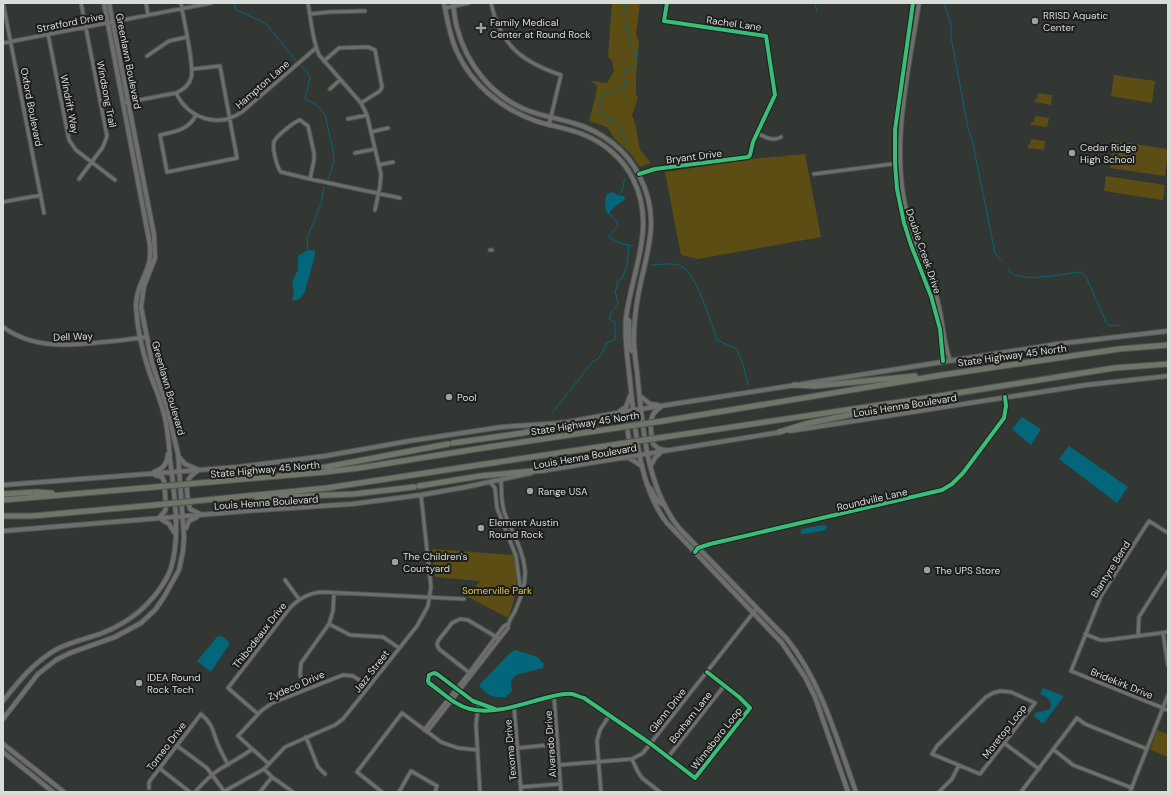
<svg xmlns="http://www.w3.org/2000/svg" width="1171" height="795" viewBox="0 0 1171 795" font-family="'DM Sans',sans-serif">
  <rect width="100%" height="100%" fill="#323734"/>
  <path fill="#5c4d14" d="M612,3H640L636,34L639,43L636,76V94L638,98L632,115L636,127L640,150L651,163L640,167L631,154L614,138L607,127L589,121L596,94L597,85L590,81L607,83L614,71L612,61L608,56Z
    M1114,75L1155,81L1152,103L1111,96Z
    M1038,93L1052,95L1051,105L1034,102L1035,99H1037Z
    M1035,116L1049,118L1047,127L1031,125V122H1034Z
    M1031,139L1045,141L1044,150L1028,148V144L1030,145Z
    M1114,141L1168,149L1165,176L1110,168Z
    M805,154L821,237L698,259L681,255L665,172L761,158Z
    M1106,176L1165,185L1163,200L1104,191Z
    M432,549L514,555C519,579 517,595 508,618L468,597L480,581L435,577Z
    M1157,730L1168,734V757L1150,750Z"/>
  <path fill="#04667a" d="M612,192L619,196H624L625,199C619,205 613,206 609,214L606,212L605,200L607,194Z
    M313,250L315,251V255L305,291C303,296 299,302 292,300L294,293L292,282L298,270V256L306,251Z
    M1022,417L1041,429L1031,445L1012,429Z
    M1069,446L1128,487L1117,503L1059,459Z
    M823,525L827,526L825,530L805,534L800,533L802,529Z
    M222,636L230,643L211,672L197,661L217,637Z
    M515,650L538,657L544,664L543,668L516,675L511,681L512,691L506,697C493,698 487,696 479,685L510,653Z
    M1043,688L1064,696L1044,723H1042L1034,716L1035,713C1039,712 1046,711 1049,709C1056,702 1045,696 1040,694Z"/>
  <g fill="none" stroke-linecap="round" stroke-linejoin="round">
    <path stroke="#04667a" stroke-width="1" d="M234,3L236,10L261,21L267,25L296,61
      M815,3L817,11
      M944,3L951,24V37L968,128L973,144L995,253L1001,260
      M301,66L305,69L310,77L305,99L318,106L325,115L333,150L334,162L328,179
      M627,151L628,147L626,145L620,126L616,121H610L604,119L599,101L601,96L616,91H621L626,87L623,77L627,69H633C641,51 634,52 629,38C626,29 625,16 625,6L628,3
      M619,196C623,191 623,185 625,178
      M609,213L617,223L618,226L609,236L610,238L623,244L634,246
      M308,251L307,238L321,204L324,187
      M650,265C659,265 673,262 681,266C697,274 711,323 717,340L737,349L744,368L748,385
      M1008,270C1021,285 1063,273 1081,272L1086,277L1106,322L1110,326L1120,325
      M553,412L593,361L598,359L606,346V343L615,340C616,335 614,329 615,322L609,319L612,311L618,303L615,290L617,288V281L622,279L627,266L629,245"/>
    <defs>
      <path id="minor" d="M3,3L44,213
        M146,3L148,15
        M308,3C311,20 312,39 319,55L361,103L367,115L381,174L380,186L375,210
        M491,3C500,45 522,62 561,75L549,125
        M445,8L469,3
        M310,14L329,12L365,11
        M48,34L69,140L76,150L115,180
        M3,43L211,3
        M147,56L169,41L187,37
        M324,61L339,48L368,47L375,50L382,87L380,91L361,103
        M193,69L220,66L237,158L167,172L160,135C174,132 189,130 196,115
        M330,89L340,80
        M176,93C189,119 219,129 243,111L316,48
        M123,103L176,93C183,90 189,85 191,78C195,67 183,17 181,3
        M348,119L367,115
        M300,120L308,126L314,153V160L310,179L281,172C277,168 272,148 274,142C276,136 294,122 300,120Z
        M371,132L388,128
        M757,133C765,137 773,142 781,137
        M355,153L375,149
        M379,165L393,162
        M639,174L655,169L748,157L750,155L753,142L775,95L766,36L664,21L667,3
        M814,174L900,163
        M79,179L103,147L107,136L81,3
        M310,179L400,198
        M3,202L41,195
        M490,250H492
        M936,309L941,322
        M490,482L495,488L497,508L516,556L521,594
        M1168,533L1149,521L1101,596L1071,671L1168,710
        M695,552L698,548L710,544L942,490L952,484L963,473L1004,418L1006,406L1005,397
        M285,580L299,599
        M329,624L350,635L383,637L399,648
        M1163,633L1168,666
        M1085,634L1100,640H1107L1168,632
        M1138,636L1139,617L1168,571
        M471,674L439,649L437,645L438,641L452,623L460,619L468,620L498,638
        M306,689L300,675L301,663L329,624L333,611L334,593
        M1000,691L1011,692L1035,703L980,774L932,754L937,746L986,697L993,693Z
        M554,696L561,792
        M514,706L521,792
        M478,708L476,725L480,792
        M495,709L473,701L437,674L434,673L429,675L428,681L429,683C442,692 454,705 470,709C494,715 522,704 545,698C554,696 563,693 572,694C576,695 580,697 584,698L651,744L695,778L750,708L739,697L707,672
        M258,714L228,688L289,609C298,599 308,593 322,592L464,599
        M424,730L469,673L504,626L508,624
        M427,732L508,628C508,621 512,617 515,611C521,597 526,585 525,570C523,549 512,533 505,514C501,504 502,494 501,483L502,480
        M306,737L318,767L325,774
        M1004,743L1039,769
        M176,745L207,768L224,791
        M518,748L558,744
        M1054,750L1073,765L1132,788
        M668,757L724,686
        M632,759L638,772L642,778L660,792
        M269,764L238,736L261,711L272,703L343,675L353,676L369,686
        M559,765L632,759L643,753L757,608
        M159,768L190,792
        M264,769L272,777
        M521,787L560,784
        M149,788V782L201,714C215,726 212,732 219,747C222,753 225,759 228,765
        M195,792C202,784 211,775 220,769C231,762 242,757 252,749
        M223,792L264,769L285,747L335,725L343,719L417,626L428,606L431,587L421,495
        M260,792L272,777L293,792
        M382,792L357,772L402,713L441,742L458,748L478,750
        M399,792L411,771L437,786L435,792
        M601,792L597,741L600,730L609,716
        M939,792L952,779L959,765
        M1021,792L1077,718L1085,724L1147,749
        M1130,792L1168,695"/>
      <path id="tertiary" d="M913,3L895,130V163L897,189L904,223L911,245L931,296L940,329L943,361
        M919,3C909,69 890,147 907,213C914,242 928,270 937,298C943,318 943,342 950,360
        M3,327C33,349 69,346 103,342C118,341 132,339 146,337"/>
      <path id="secondary" d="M444,3C447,19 450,37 457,52C472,85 502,109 536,121C551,126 567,128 582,134C603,142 623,158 633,179C657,226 632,270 626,318C624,339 628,361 630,381C635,427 638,486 667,523L782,643L805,677L815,697L848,792
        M453,3C454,11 455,20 457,28C467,64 490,94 524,109C540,116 557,118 573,123C601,131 626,149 639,175C665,225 642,259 636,309C635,317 634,326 634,334C633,350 637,366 638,382C643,431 647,488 679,528L787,639C822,683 837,740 856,792
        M626,317L629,321L630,349L632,351L635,352
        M802,384L1057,344L1168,331
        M640,396L650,404L658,405
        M661,407C646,416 651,429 653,444L659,449L665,450
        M620,411L626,407L630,396
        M614,415L622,416L626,419L630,448L626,456
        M790,431L1086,385L1168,376
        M626,456L642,466
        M179,457L185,464L197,469
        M651,465L655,458L661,452
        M199,470C196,472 191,475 189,479C185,484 188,503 190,509L200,514
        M541,471L781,432
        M154,472C164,468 167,464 168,454
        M155,475L162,477L164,481L166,507L165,511L159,518
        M3,485L238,467L325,456L409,441L502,427L562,423L628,411L796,385
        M647,485C656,492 651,497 662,504
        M161,519L169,524L174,532
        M186,528L189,521L197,517
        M3,531L260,510L352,504L421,495L466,487L531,473
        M3,701C19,681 34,662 57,649C71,642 85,639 100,634C118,627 135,617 148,603C157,594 167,580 171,568C181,536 174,492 170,459C169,444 168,429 164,414C161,401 155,387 150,374C143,354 137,327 136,306C136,289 145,278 149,263C151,257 150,251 150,245L104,3
        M3,719L38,674L56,660L70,653L115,637L141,623L155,610L164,597L179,570L183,551L184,537L178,454L167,407L152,363L141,307L144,286L155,258L154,235L109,3
        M3,744L64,792
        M3,752L53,792"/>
      <path id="motorway" d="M794,385L815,386L915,376
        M663,421L942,375L1119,349L1168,345
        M779,432L805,424L883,408
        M665,437L920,399L1114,368L1168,364
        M453,443L523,433L562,423
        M325,472L359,468L489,447
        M294,473L448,444
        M419,486L480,476L544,470
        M3,494L37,492L52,493
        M226,498L327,488L492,463
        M257,498L354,494L414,487
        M3,500L155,487
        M3,516H32L155,505"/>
    </defs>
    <use href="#minor" stroke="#505452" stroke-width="5"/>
    <use href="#tertiary" stroke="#505452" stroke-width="5.5"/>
    <use href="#secondary" stroke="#505452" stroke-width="6"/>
    <use href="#motorway" stroke="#505452" stroke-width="7"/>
    <use href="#minor" stroke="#6d6f6d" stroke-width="3"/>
    <use href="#tertiary" stroke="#6d6f6d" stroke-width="3.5"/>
    <use href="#secondary" stroke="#6d6f6d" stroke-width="4"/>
    <use href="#motorway" stroke="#707569" stroke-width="5"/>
    <defs>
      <path id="motorway-bridge" d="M489,447L663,421
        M492,463L665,437
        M155,487L325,472
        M155,505L226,498"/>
    </defs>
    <use href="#motorway-bridge" stroke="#505452" stroke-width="7" stroke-linecap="butt"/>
    <use href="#motorway-bridge" stroke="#707569" stroke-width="5"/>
    <defs>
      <path id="cycleway" d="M913,3L895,130V163L897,189L904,223L911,245L931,296L940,329L943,361
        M639,174L655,169L748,157L750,155L753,142L775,95L766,36L664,21L667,3
        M695,552L698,548L710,544L942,490L952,484L963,473L1004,418L1006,406L1005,397
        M495,709L473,701L437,674L434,673L429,675L428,681L429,683C442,692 454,705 470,709C494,715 522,704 545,698C554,696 563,693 572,694C576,695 580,697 584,698L651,744L695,778L750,708L739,697L707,672"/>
    </defs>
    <use href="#cycleway" stroke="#1b1e1c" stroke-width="6"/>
    <use href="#cycleway" stroke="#3abd76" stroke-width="4"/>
  </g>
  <g fill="#9fa3a0" stroke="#1b1e1c" stroke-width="1.5">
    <circle cx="1035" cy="21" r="4"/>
    <path d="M479 22h4v4h4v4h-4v4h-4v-4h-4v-4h4z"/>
    <circle cx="1072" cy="153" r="4"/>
    <circle cx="449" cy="397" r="4"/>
    <circle cx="530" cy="491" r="4"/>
    <circle cx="481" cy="528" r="4"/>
    <circle cx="395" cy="562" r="4"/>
    <circle cx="927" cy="570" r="4"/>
    <circle cx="139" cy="683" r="4"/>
  </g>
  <g text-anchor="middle" stroke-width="4" stroke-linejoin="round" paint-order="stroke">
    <g font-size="10" fill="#d9ddda" stroke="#1b1e1c" text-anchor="start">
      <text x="1043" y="19">RRISD Aquatic<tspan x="1043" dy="12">Center</tspan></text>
      <text x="490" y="26">Family Medical<tspan x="490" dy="12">Center at Round Rock</tspan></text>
      <text x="1080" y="151">Cedar Ridge<tspan x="1080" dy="12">High School</tspan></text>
      <text x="457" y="401">Pool</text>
      <text x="538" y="495">Range USA</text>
      <text x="489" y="526">Element Austin<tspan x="489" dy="12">Round Rock</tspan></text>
      <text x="403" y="560">The Children's<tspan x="403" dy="12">Courtyard</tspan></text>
      <text x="935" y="574">The UPS Store</text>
      <text x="147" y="681">IDEA Round<tspan x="147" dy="12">Rock Tech</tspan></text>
    </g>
    <g font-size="10" fill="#d9ddda" stroke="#1b1e1c">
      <text transform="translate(70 22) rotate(-11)" y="4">Stratford Drive</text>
      <text transform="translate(734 23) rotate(8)" y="4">Rachel Lane</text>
      <text transform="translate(129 61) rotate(79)" y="4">Greenlawn Boulevard</text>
      <text transform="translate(262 84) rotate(-41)" y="4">Hampton Lane</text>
      <text transform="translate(107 94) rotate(79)" y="4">Windsong Trail</text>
      <text transform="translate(70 104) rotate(79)" y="4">Windrift Way</text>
      <text transform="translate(32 107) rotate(79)" y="4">Oxford Boulevard</text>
      <text transform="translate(694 156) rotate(-7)" y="4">Bryant Drive</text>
      <text transform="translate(924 251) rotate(71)" y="4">Double Creek Drive</text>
      <text transform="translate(73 336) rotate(-2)" y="4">Dell Way</text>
      <text transform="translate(1012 355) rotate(-8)" y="4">State Highway 45 North</text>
      <text transform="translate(169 388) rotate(74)" y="4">Greenlawn Boulevard</text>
      <text transform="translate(905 405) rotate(-9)" y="4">Louis Henna Boulevard</text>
      <text transform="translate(585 423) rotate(-9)" y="4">State Highway 45 North</text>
      <text transform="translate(585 456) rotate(-10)" y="4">Louis Henna Boulevard</text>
      <text transform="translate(265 469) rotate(-5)" y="4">State Highway 45 North</text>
      <text transform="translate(872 499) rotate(-13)" y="4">Roundville Lane</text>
      <text transform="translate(266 502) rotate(-4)" y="4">Louis Henna Boulevard</text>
      <text transform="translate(1110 569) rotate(-58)" y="4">Blantyre Bend</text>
      <text transform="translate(259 635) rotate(-52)" y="4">Thibodeaux Drive</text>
      <text transform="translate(371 671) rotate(-52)" y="4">Jazz Street</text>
      <text transform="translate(1122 683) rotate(22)" y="4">Bridekirk Drive</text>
      <text transform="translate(296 685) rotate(-23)" y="4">Zydeco Drive</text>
      <text transform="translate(667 710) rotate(-52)" y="4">Glenn Drive</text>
      <text transform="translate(690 717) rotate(-52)" y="4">Bonham Lane</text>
      <text transform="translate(1004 731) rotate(-52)" y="4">Moretop Loop</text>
      <text transform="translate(716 738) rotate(-52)" y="4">Winnsboro Loop</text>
      <text transform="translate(550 744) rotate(-94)" y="4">Alvarado Drive</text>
      <text transform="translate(166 746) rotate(-53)" y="4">Torneo Drive</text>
      <text transform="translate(510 750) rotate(-95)" y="4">Texoma Drive</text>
    </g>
    <g font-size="10" fill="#e3c34b" stroke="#1b1e1c">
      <text x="497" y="594">Somerville Park</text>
    </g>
  </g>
  <rect width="1171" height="795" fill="none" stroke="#d9ddda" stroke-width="8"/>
</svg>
